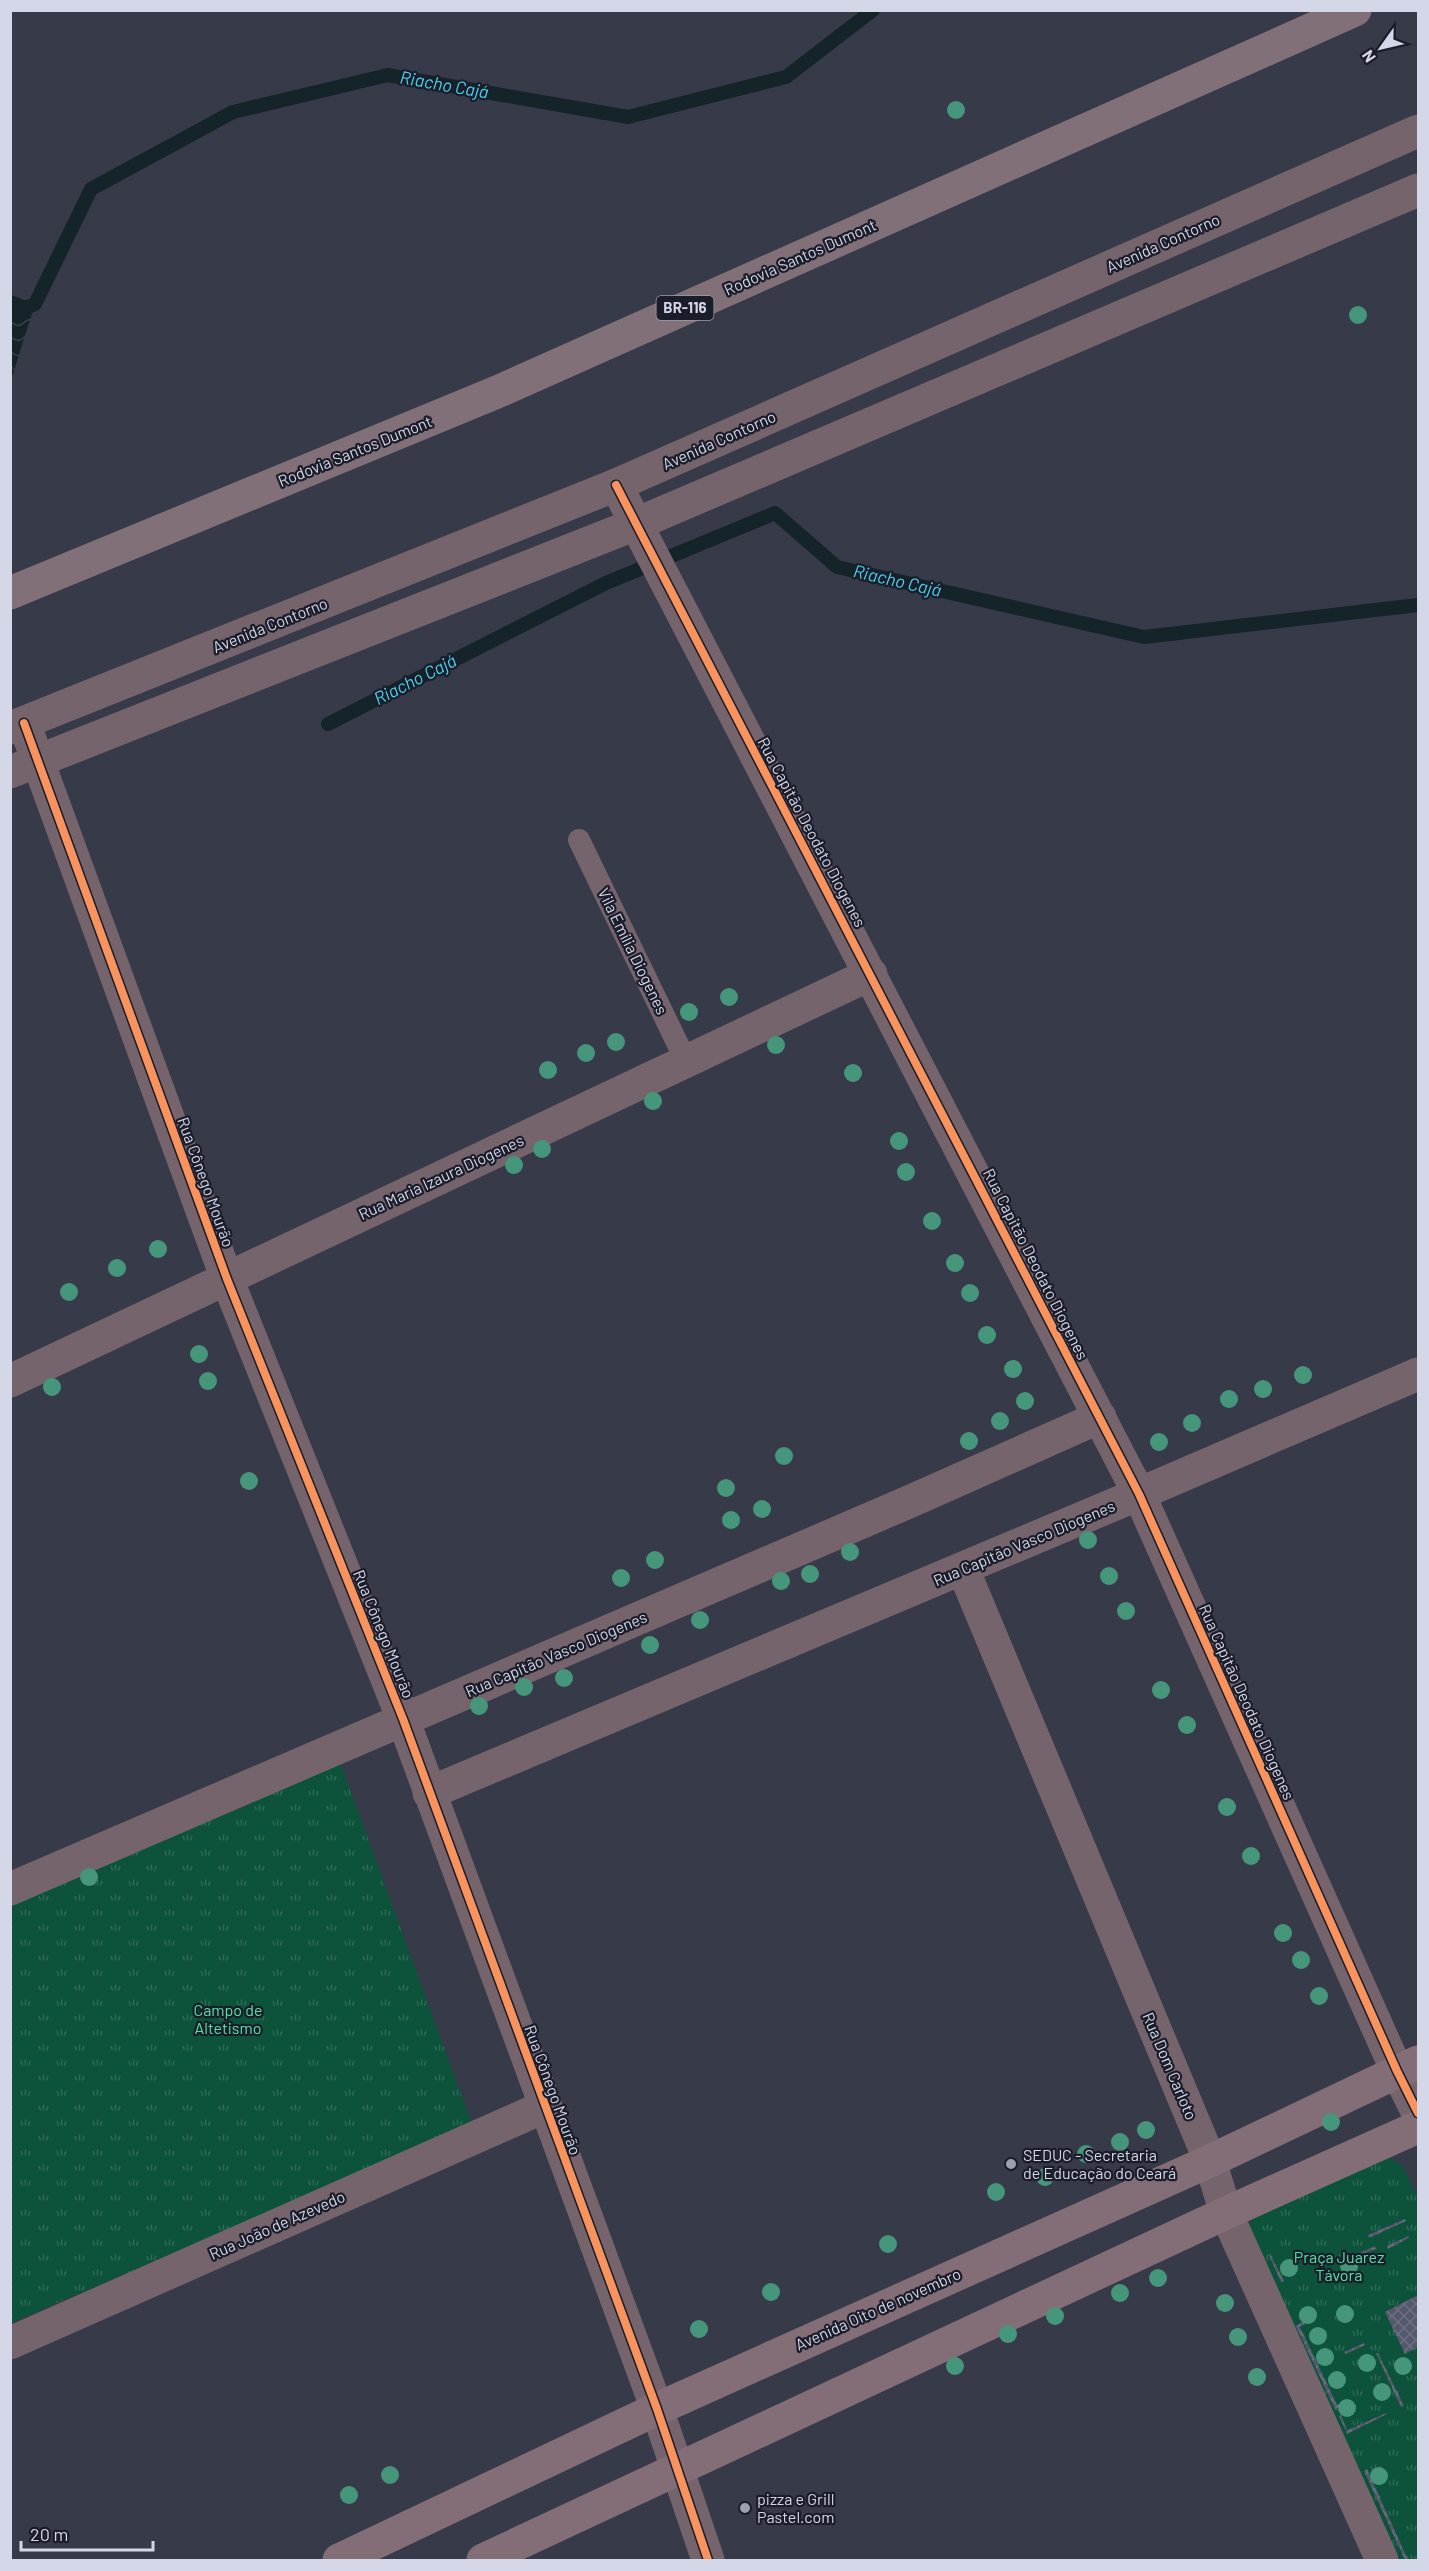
<svg xmlns="http://www.w3.org/2000/svg" width="1429" height="2571" viewBox="0 0 1429 2571" font-family="Barlow,sans-serif">
  <defs>
    <pattern id="park-tufts" width="24" height="20" patternUnits="userSpaceOnUse" patternTransform="scale(1.5)"><rect width="24" height="20" fill="#0d523a"/><path d="M3 7l-1-3M5 7V3M7 7l1-3M15 17l-1-3M17 17v-4M19 17l1-3" fill="none" stroke="#2f6a56"/></pattern>
    <pattern id="water-waves" width="16" height="10" patternUnits="userSpaceOnUse" patternTransform="scale(1.5)"><rect width="16" height="10" fill="#142429"/><path d="M0 5q4-4 8 0t8 0" fill="none" stroke="#354348"/></pattern>
    <pattern id="building-cross-hatch" width="8" height="8" patternUnits="userSpaceOnUse" patternTransform="scale(1.5)"><rect width="8" height="8" fill="#55586d"/><path d="M0 0l8 8M0 8l8-8" fill="none" stroke="#6d6f82"/></pattern>
  </defs>
  <rect width="100%" height="100%" fill="#373a48"/>
  <path fill="url(#park-tufts)" d="M339,1759L472,2124L11,2323L10,1905Z
    M1385,2155L1403,2166L1418,2199V2560H1384L1241,2240L1254,2216Z"/>
  <path fill="url(#water-waves)" d="M11,295L35,304L11,380Z"/>
  <g fill="none" stroke-linecap="round" stroke-linejoin="round">
    <path stroke="#142429" stroke-width="14" d="M10,315L35,304L91,189L233,112L388,75L628,117L786,77L873,10
      M328,724L606,583L775,513L837,567L1144,637L1418,605"/>
  </g>
  <path fill="url(#building-cross-hatch)" d="M1405,2219L1406,2221L1369,2238L1368,2235Z
    M1408,2236L1409,2238L1388,2249L1387,2246Z
    M1375,2246L1376,2249L1356,2257L1355,2255Z
    M1270,2254L1284,2281L1281,2282L1269,2255Z
    M1418,2295V2347L1405,2354L1385,2312Z
    M1304,2321L1305,2324L1300,2327L1337,2405L1340,2404L1346,2415L1344,2416L1339,2407L1335,2409L1296,2326Z
    M1364,2343L1365,2345L1346,2354L1344,2352Z
    M1376,2353H1378L1404,2406L1401,2407Z
    M1386,2413L1387,2414L1347,2434L1346,2431Z
    M1341,2415L1347,2430L1346,2431L1339,2416Z
    M1367,2469L1375,2487L1408,2560H1405L1364,2471Z"/>
  <g fill="none" stroke-linecap="round" stroke-linejoin="round">
    <path stroke="#75646c" stroke-width="22" d="M579,840L686,1061"/>
    <path stroke="#75646c" stroke-width="33" d="M616,485L1139,1494L1397,2071L1418,2113
      M24,723L227,1279L403,1719L657,2409L708,2560
      M10,1381L871,974
      M963,1569L1210,2161L1226,2213L1382,2560
      M429,1793L1139,1494L1418,1374
      M10,1889L911,1501L1100,1417
      M10,2343L544,2107"/>
    <path stroke="#75646c" stroke-width="33" d="M10,728L616,485L1418,131
      M10,772L636,524L1418,190"/>
    <path stroke="#836d76" stroke-width="33" d="M339,2560L657,2409L1210,2161L1418,2062
      M483,2560L1226,2213L1418,2127"/>
    <path stroke="#827079" stroke-width="33" d="M10,593L497,392L1355,10"/>
    <defs>
      <path id="cycleway" d="M616,485L1139,1494L1397,2071L1418,2113
        M24,723L227,1279L403,1719L657,2409L708,2560"/>
    </defs>
    <use href="#cycleway" stroke="#1b1d2a" stroke-width="11"/>
    <use href="#cycleway" stroke="#f8935d" stroke-width="8"/>
  </g>
  <g fill="#46967b">
    <circle cx="956" cy="110" r="9"/>
    <circle cx="1358" cy="315" r="9"/>
    <circle cx="729" cy="997" r="9"/>
    <circle cx="689" cy="1012" r="9"/>
    <circle cx="616" cy="1042" r="9"/>
    <circle cx="776" cy="1045" r="9"/>
    <circle cx="586" cy="1053" r="9"/>
    <circle cx="548" cy="1070" r="9"/>
    <circle cx="853" cy="1073" r="9"/>
    <circle cx="653" cy="1101" r="9"/>
    <circle cx="899" cy="1141" r="9"/>
    <circle cx="542" cy="1149" r="9"/>
    <circle cx="514" cy="1165" r="9"/>
    <circle cx="906" cy="1172" r="9"/>
    <circle cx="932" cy="1221" r="9"/>
    <circle cx="158" cy="1249" r="9"/>
    <circle cx="955" cy="1263" r="9"/>
    <circle cx="117" cy="1268" r="9"/>
    <circle cx="69" cy="1292" r="9"/>
    <circle cx="970" cy="1293" r="9"/>
    <circle cx="987" cy="1335" r="9"/>
    <circle cx="199" cy="1354" r="9"/>
    <circle cx="1013" cy="1369" r="9"/>
    <circle cx="1303" cy="1375" r="9"/>
    <circle cx="208" cy="1381" r="9"/>
    <circle cx="52" cy="1387" r="9"/>
    <circle cx="1263" cy="1389" r="9"/>
    <circle cx="1229" cy="1399" r="9"/>
    <circle cx="1025" cy="1401" r="9"/>
    <circle cx="1000" cy="1421" r="9"/>
    <circle cx="1192" cy="1423" r="9"/>
    <circle cx="969" cy="1441" r="9"/>
    <circle cx="1159" cy="1442" r="9"/>
    <circle cx="784" cy="1456" r="9"/>
    <circle cx="249" cy="1481" r="9"/>
    <circle cx="726" cy="1488" r="9"/>
    <circle cx="762" cy="1509" r="9"/>
    <circle cx="731" cy="1520" r="9"/>
    <circle cx="1088" cy="1540" r="9"/>
    <circle cx="850" cy="1552" r="9"/>
    <circle cx="655" cy="1560" r="9"/>
    <circle cx="810" cy="1574" r="9"/>
    <circle cx="1109" cy="1576" r="9"/>
    <circle cx="621" cy="1578" r="9"/>
    <circle cx="781" cy="1581" r="9"/>
    <circle cx="1126" cy="1611" r="9"/>
    <circle cx="700" cy="1620" r="9"/>
    <circle cx="650" cy="1645" r="9"/>
    <circle cx="564" cy="1678" r="9"/>
    <circle cx="524" cy="1687" r="9"/>
    <circle cx="1161" cy="1690" r="9"/>
    <circle cx="479" cy="1706" r="9"/>
    <circle cx="1187" cy="1725" r="9"/>
    <circle cx="1227" cy="1807" r="9"/>
    <circle cx="1251" cy="1856" r="9"/>
    <circle cx="89" cy="1877" r="9"/>
    <circle cx="1283" cy="1933" r="9"/>
    <circle cx="1301" cy="1960" r="9"/>
    <circle cx="1319" cy="1996" r="9"/>
    <circle cx="1331" cy="2122" r="9"/>
    <circle cx="1146" cy="2130" r="9"/>
    <circle cx="1120" cy="2142" r="9"/>
    <circle cx="1086" cy="2154" r="9"/>
    <circle cx="1045" cy="2177" r="9"/>
    <circle cx="996" cy="2192" r="9"/>
    <circle cx="888" cy="2244" r="9"/>
    <circle cx="1349" cy="2266" r="9"/>
    <circle cx="1289" cy="2268" r="9"/>
    <circle cx="1158" cy="2278" r="9"/>
    <circle cx="771" cy="2292" r="9"/>
    <circle cx="1120" cy="2293" r="9"/>
    <circle cx="1225" cy="2303" r="9"/>
    <circle cx="1345" cy="2314" r="9"/>
    <circle cx="1308" cy="2315" r="9"/>
    <circle cx="1055" cy="2316" r="9"/>
    <circle cx="699" cy="2329" r="9"/>
    <circle cx="1008" cy="2334" r="9"/>
    <circle cx="1318" cy="2336" r="9"/>
    <circle cx="1238" cy="2337" r="9"/>
    <circle cx="1325" cy="2357" r="9"/>
    <circle cx="1367" cy="2363" r="9"/>
    <circle cx="955" cy="2366" r="9"/>
    <circle cx="1403" cy="2366" r="9"/>
    <circle cx="1257" cy="2377" r="9"/>
    <circle cx="1337" cy="2380" r="9"/>
    <circle cx="1382" cy="2392" r="9"/>
    <circle cx="1347" cy="2408" r="9"/>
    <circle cx="390" cy="2475" r="9"/>
    <circle cx="1379" cy="2476" r="9"/>
    <circle cx="349" cy="2495" r="9"/>
  </g>
  <g fill="#9da0b0" stroke="#1b1d2a" stroke-width="2">
    <circle cx="1011" cy="2164" r="6"/>
    <circle cx="745" cy="2508" r="6"/>
  </g>
  <g text-anchor="middle" stroke-width="4.5" stroke-linejoin="round" paint-order="stroke">
    <rect fill="#1b1d2a" stroke="#9c9faf" stroke-width="1.5" x="656.5" y="296" width="57" height="24" rx="4.5"/>
    <g font-size="15" font-weight="bold" fill="#d4d7e8">
      <text x="685" y="313">BR-116</text>
    </g>
    <g font-size="16" fill="#d4d7e8" stroke="#1b1d2a">
      <text transform="translate(1163 243) rotate(-24)" y="6">Avenida Contorno</text>
      <text transform="translate(800 257) rotate(-24)" y="6">Rodovia Santos Dumont</text>
      <text transform="translate(719 440) rotate(-24)" y="6">Avenida Contorno</text>
      <text transform="translate(355 451) rotate(-22)" y="6">Rodovia Santos Dumont</text>
      <text transform="translate(270 625) rotate(-22)" y="6">Avenida Contorno</text>
      <text transform="translate(812 832) rotate(62)" y="6">Rua Capitão Deodato Diogenes</text>
      <text transform="translate(633 951) rotate(64)" y="6">Vila Emília Diogenes</text>
      <text transform="translate(441 1177) rotate(-25)" y="6">Rua Maria Izaura Diogenes</text>
      <text transform="translate(206 1182) rotate(70)" y="6">Rua Cônego Mourão</text>
      <text transform="translate(1036 1264) rotate(63)" y="6">Rua Capitão Deodato Diogenes</text>
      <text transform="translate(1024 1543) rotate(-23)" y="6">Rua Capitão Vasco Diogenes</text>
      <text transform="translate(384 1634) rotate(68)" y="6">Rua Cônego Mourão</text>
      <text transform="translate(556 1654) rotate(-23)" y="6">Rua Capitão Vasco Diogenes</text>
      <text transform="translate(1247 1702) rotate(66)" y="6">Rua Capitão Deodato Diogenes</text>
      <text transform="translate(1170 2066) rotate(67)" y="6">Rua Dom Carloto</text>
      <text transform="translate(553 2090) rotate(70)" y="6">Rua Cônego Mourão</text>
      <text transform="translate(277 2225) rotate(-24)" y="6">Rua João de Azevedo</text>
      <text transform="translate(878 2309) rotate(-24)" y="6">Avenida Oito de novembro</text>
    </g>
    <g font-size="16" fill="#52e2a4" stroke="#1b1d2a">
      <text x="228" y="2016">Campo de<tspan x="228" dy="18">Altetismo</tspan></text>
      <text x="1339" y="2263">Praça Juarez<tspan x="1339" dy="18">Távora</tspan></text>
    </g>
    <g font-size="16" fill="#d4d7e8" stroke="#1b1d2a" text-anchor="start">
      <text x="1023" y="2161">SEDUC - Secretaria<tspan x="1023" dy="18">de Educação do Ceará</tspan></text>
      <text x="757" y="2505">pizza e Grill<tspan x="757" dy="18">Pastel.com</tspan></text>
    </g>
    <g font-size="18" font-style="italic" fill="#45d2ec" stroke="#1b1d2a">
      <text transform="translate(444 85) rotate(10)" y="6">Riacho Cajá</text>
      <text transform="translate(897 581) rotate(13)" y="6">Riacho Cajá</text>
      <text transform="translate(415 680) rotate(-27)" y="6">Riacho Cajá</text>
    </g>
  </g>
  <rect width="1429" height="2571" fill="none" stroke="#d4d7e8" stroke-width="24"/>
  <g transform="translate(1381 48) rotate(236)" stroke="#1b1d2a" stroke-width="4.5" paint-order="stroke">
  <path d="M0-4.5L10 22L0 15L-10 22Z" fill="#d4d7e8"/>
  <text y="-9" font-size="16" font-weight="bold" text-anchor="middle" fill="#d4d7e8">N</text>
  </g>
  <path d="M21 2541v9h132v-9" fill="none" stroke="#d4d7e8" stroke-width="3"/>
  <text x="30" y="2541" font-size="18" fill="#d4d7e8" stroke="#1b1d2a" stroke-width="4.5" paint-order="stroke">20 m</text>
</svg>
